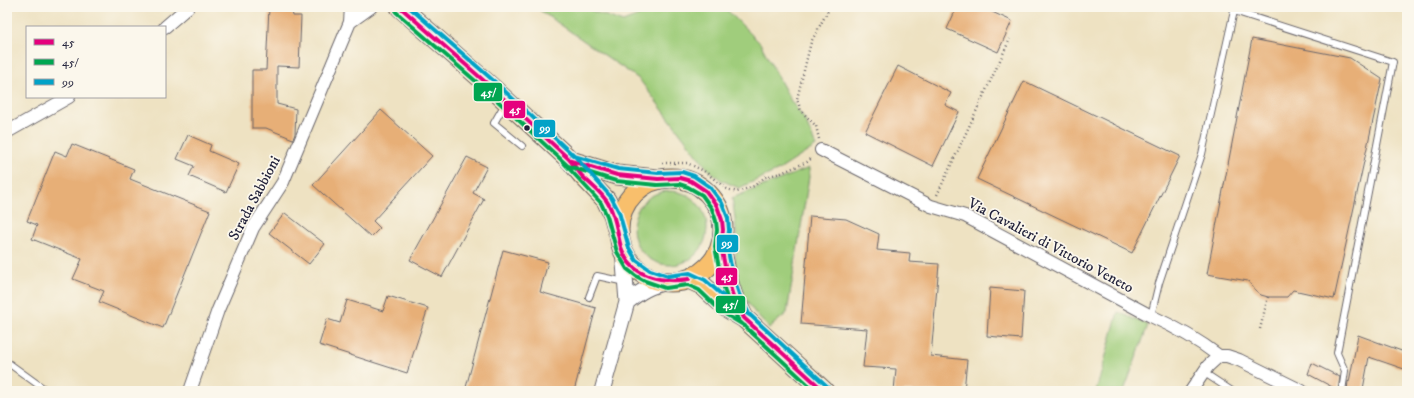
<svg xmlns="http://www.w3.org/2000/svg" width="1414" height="398" viewBox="0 0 1414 398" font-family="'IM FELL DW Pica',serif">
  <rect width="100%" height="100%" fill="#fbf7ec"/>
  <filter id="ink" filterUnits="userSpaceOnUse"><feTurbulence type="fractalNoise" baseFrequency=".025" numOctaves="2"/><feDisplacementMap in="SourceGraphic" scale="8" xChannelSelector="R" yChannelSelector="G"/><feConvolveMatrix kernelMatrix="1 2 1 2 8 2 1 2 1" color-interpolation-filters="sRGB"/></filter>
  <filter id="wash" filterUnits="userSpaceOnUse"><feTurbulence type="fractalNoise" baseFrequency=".012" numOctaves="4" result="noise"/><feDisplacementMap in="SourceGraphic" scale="16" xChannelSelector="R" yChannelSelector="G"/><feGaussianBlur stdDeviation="0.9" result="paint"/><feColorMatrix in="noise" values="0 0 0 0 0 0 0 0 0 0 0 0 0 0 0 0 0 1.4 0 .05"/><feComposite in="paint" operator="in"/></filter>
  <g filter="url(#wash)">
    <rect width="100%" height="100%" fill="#eee2c2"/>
    <path fill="#a0cd7b" stroke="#61785b" d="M535,7H582L623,22L661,7H724L760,43L791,101L805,120L816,146L779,170L739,188L721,180L707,168L639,79Z
      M809,168V177L787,313L769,328C754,313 740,296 735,274C733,267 736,258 736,250C737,232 735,216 732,198Z
      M633 228a37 37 0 1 1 74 0a37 37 0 1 1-74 0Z
      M1118,312L1148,325L1124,391H1096Z"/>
    <g id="blocks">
      <path fill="#e7af77" d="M269,7H291L293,16H301L299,67L277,66V104L296,109L295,134L293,139L266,128H252V70H266Z
        M957,7H981L1012,21L998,52L947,29Z
        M1252,39L1350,58L1382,79L1334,299L1293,290L1287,297H1268L1261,295L1255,290L1248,281L1207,274Z
        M898,66L951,93L945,105L959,112L933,166L865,132Z
        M1024,81L1180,156L1132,253L977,179Z
        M381,110L432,156L373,221L380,228L371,237L313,185Z
        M188,135L211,145L209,151L239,164L226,192L189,176L194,166L177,159Z
        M72,144L134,169L130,179L210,211L163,328L99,302L104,291L73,279L82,259L32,239L37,225L27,221L55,151L67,156Z
        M467,157L487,167L473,193L484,199L442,277L410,260Z
        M285,213L325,244L309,264L269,233Z
        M810,216L846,219L879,234L877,250L910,253L909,262L939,264L931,356L967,360L964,391H894L896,369L863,367L867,329L801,324Z
        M503,250L548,262L540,292L596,308L574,391H465Z
        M990,288L1024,291L1021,339L987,336Z
        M388,296L428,308L407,373L319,345L327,319L340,323L347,300L383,311Z
        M1358,335L1407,353V370L1369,357L1363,389L1367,391H1347L1348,381L1349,382Z
        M1312,363L1340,377L1338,390L1308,374Z"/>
    </g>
  </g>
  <g filter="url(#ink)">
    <use href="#blocks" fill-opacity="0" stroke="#69656a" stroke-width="1"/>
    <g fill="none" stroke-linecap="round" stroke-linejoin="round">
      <defs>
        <path id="service" d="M506,102L494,123L522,146
          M589,297L597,276L625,282
          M1151,316L1159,283L1202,154L1234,11L1393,62L1337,353L1345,371L1342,391
          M7,362L47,391
          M1203,372L1232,391"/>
        <path id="minor" d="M350,22L371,7
          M165,27L188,7
          M7,132L69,97
          M821,150L931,206L965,216L1151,316C1175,327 1197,339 1219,356
          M190,391L218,310L253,228L283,182L350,22L351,7
          M1191,391L1208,366L1219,356H1227L1239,360L1302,391"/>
        <path id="tertiary" d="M627,302C641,291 649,286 667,282
          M602,391L627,302L623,250"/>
        <path id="primary" d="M400,7L491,87L571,161L582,175L606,200L613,214L618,232
          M571,161L617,175L657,179
          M619 230a52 52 0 1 1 104 0a52 52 0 1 1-104 0Z
          M721,246L727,277L733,296L744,318
          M689,279L702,285L726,307L744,318L824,391"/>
      </defs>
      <use href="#service" stroke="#69656a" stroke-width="8"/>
      <use href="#minor" stroke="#69656a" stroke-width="14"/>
      <use href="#tertiary" stroke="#69656a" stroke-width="17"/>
      <use href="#primary" stroke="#69656a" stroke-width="21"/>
      <path stroke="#69656a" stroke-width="2.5" stroke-dasharray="1 3" stroke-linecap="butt" d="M819,139L816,126L801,111L797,99L811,42L830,7
        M662,163H687L704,171L727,189L737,192L754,186L765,177L781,173L807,162L812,158
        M937,195L1010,39
        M1260,329L1268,297"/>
      <use href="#service" stroke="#fff" stroke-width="6"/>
      <use href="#minor" stroke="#fff" stroke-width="12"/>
      <use href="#tertiary" stroke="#fff" stroke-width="15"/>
      <use href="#primary" stroke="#f8bf6c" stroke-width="19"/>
      <defs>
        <path id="bus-1" d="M400,7L491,87L571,161L617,175L658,179L680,178L691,181L706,191L717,206L722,220L723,230L721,246L727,277L733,296L744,318L824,391
          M567,157C573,163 577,170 582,176C592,186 603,193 609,205C616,218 617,233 621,247C630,277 661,283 689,279"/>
        <path id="bus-2" d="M396,12L487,91L568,166L616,181L657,185L679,184L688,187L702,195L712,209L716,221L717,230L715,247L721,278L727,298L739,321L815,391
          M562,161L601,203L607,216L617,252L627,269L636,276L645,281L665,288L688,285L699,290L722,312L745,326"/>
        <path id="bus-3" d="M409,7L495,82L574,156L618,169L658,173L682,172L694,176L710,187L722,203L728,218L729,230L727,246L733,276L739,294L749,314L828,387
          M572,153L611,197L619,212L629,248L636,260L650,270L668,276L690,273L705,280L730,302L751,316"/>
      </defs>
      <use href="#bus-1" stroke="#fbf7ec" stroke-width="7"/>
      <use href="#bus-2" stroke="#fbf7ec" stroke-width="7"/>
      <use href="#bus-3" stroke="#fbf7ec" stroke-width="7"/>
      <use href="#bus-1" stroke="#e5007d" stroke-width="4"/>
      <use href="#bus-2" stroke="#00a651" stroke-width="4"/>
      <use href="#bus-3" stroke="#02a2c7" stroke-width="4"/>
    </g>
  </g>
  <circle fill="#22223b" stroke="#fbf7ec" stroke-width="1.5" cx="527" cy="128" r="3.5"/>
  <g text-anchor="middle" stroke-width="3.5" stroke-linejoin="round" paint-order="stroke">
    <g font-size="15" fill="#22223b" stroke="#fbf7ec">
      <text transform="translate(254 198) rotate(-62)" y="5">Strada Sabbioni</text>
      <text transform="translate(1051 245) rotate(28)" y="5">Via Cavalieri di Vittorio Veneto</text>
    </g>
  </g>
  <g stroke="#fbf7ec" stroke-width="1.5">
    <rect x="473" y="82" width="30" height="20" rx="4" fill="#00a651"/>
    <rect x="503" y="100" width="23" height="19" rx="4" fill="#e5007d"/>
    <rect x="533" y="119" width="23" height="19" rx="4" fill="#02a2c7"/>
    <rect x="716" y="234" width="23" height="19" rx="4" fill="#02a2c7"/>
    <rect x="715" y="267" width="23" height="19" rx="4" fill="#e5007d"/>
    <rect x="715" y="295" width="31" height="19" rx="4" fill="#00a651"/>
  </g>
  <g font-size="11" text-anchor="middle" font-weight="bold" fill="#fff">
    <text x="488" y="96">45/</text>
    <text x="515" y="113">45</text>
    <text x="545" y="132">99</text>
    <text x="727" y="247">99</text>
    <text x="727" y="280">45</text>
    <text x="730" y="308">45/</text>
  </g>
  <rect width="1414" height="398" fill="none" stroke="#fbf7ec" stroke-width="24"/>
  <rect x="26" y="26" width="140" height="72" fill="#fbf7ec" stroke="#a4a2a5"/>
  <rect x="34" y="39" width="20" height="6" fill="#e5007d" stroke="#a4a2a5"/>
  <text x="62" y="46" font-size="12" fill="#22223b">45</text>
  <rect x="34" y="59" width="20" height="6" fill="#00a651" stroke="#a4a2a5"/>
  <text x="62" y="66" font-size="12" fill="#22223b">45/</text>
  <rect x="34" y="79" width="20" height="6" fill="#02a2c7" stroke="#a4a2a5"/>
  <text x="62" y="86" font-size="12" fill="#22223b">99</text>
</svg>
